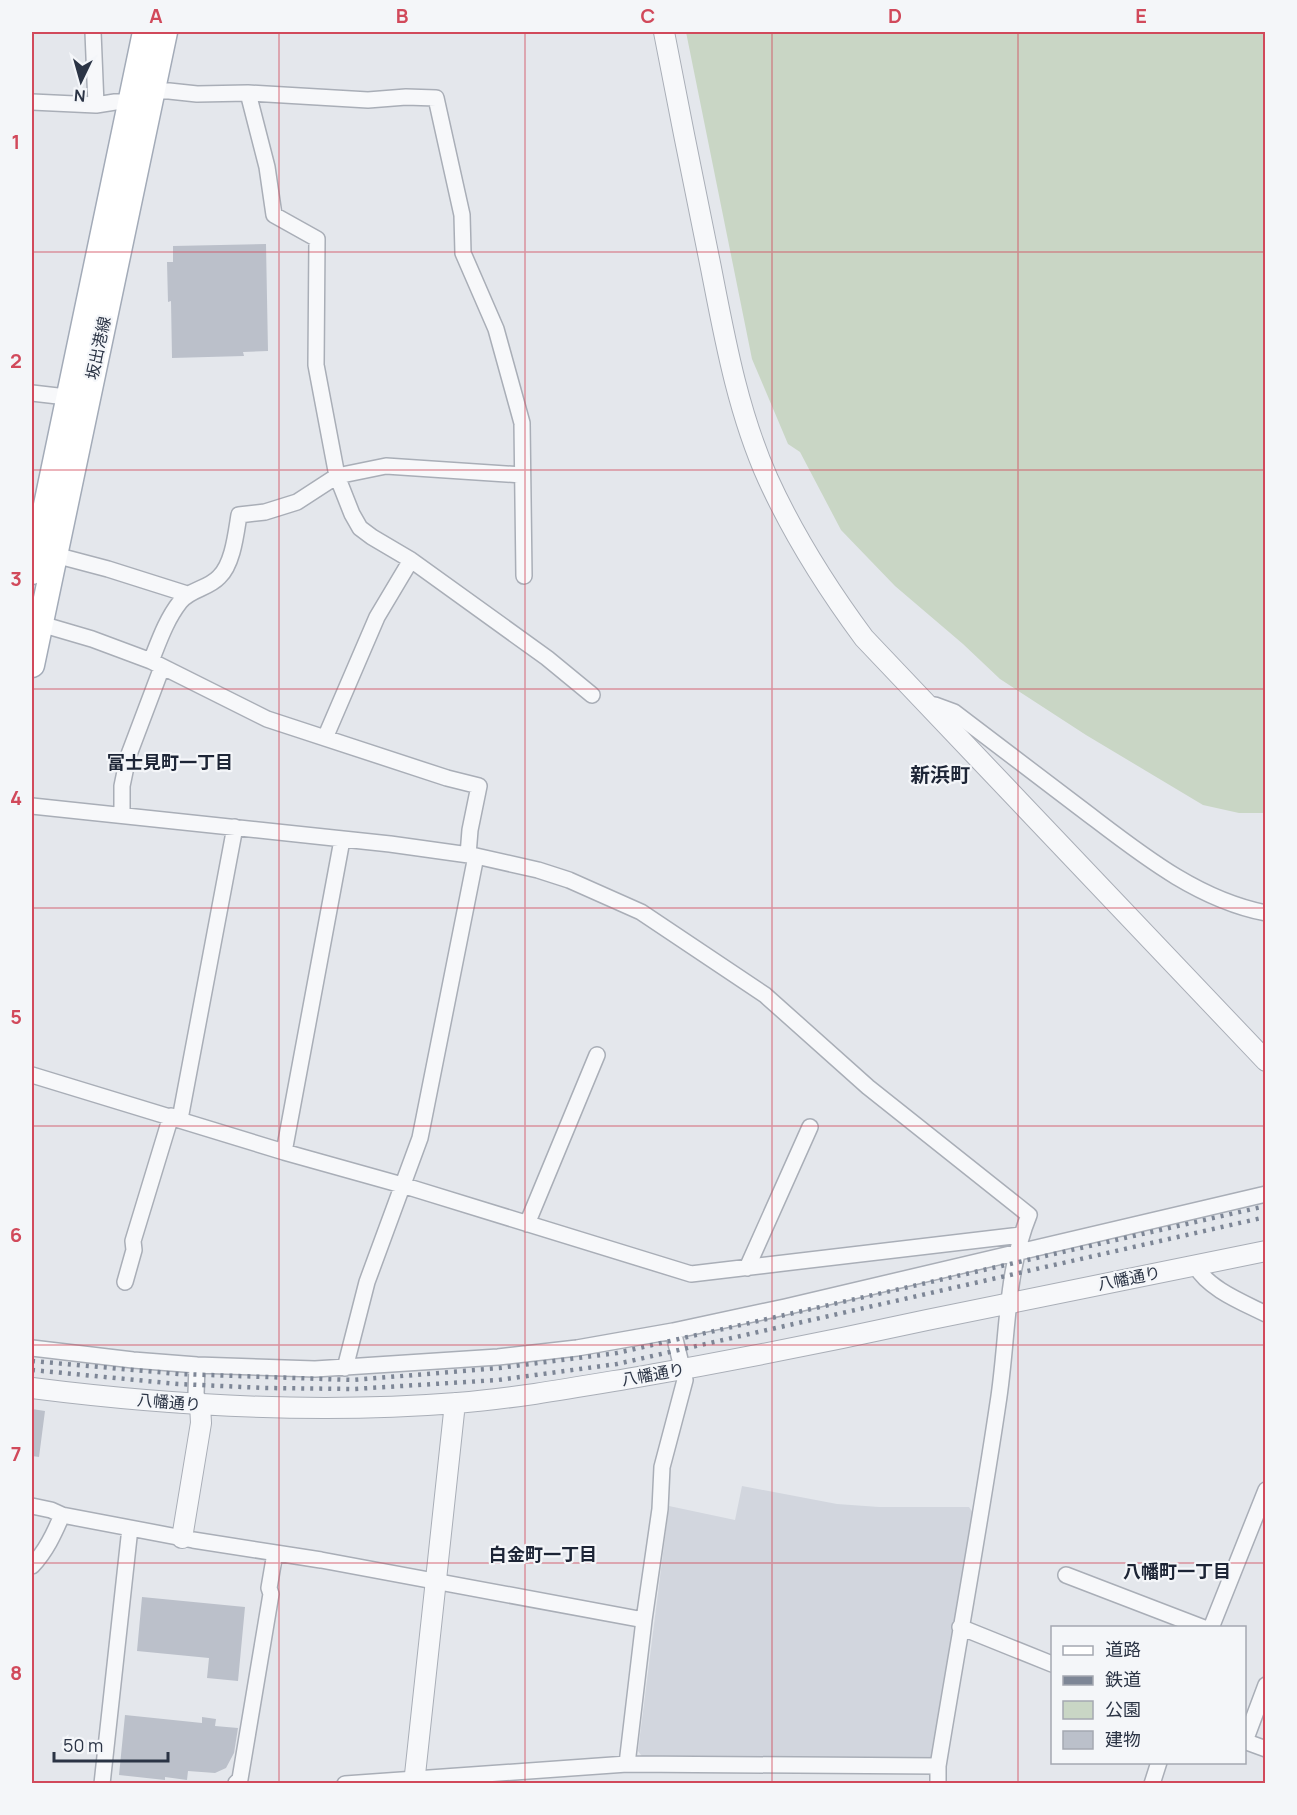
<svg xmlns="http://www.w3.org/2000/svg" width="1297" height="1815" viewBox="0 0 1297 1815" font-family="Manrope,'Noto Sans JP',sans-serif">
  <rect width="100%" height="100%" fill="#e4e7ec"/>
  <path fill="#d2d6de" d="M742,1486L837,1504L879,1507H969L975,1516L935,1754L926,1762L644,1759L638,1751L669,1506L735,1520Z"/>
  <path fill="#c9d6c5" d="M686,32H1265V813H1239L1203,805L1086,735L1000,679L963,644L895,586L841,530L800,452L788,444L752,359Z"/>
  <path fill="#bbc0ca" d="M266,244L268,351L243,352L244,356L172,358L171,301L168,302L167,262H173V246Z
    M32,1409L45,1411L39,1457L32,1456Z
    M142,1597L245,1607L238,1681L207,1678L209,1658L137,1651Z
    M125,1715L202,1723V1717L216,1719L215,1726L238,1728L234,1753L226,1768L215,1773L188,1771L187,1780L165,1777V1780L119,1775Z"/>
  <g fill="none" stroke-linecap="round" stroke-linejoin="round">
    <defs>
      <path id="minor" d="M93,32L96,105
        M248,93L267,167L274,215L317,239L316,365L337,476L352,514L360,528L372,537L411,560L547,658L592,695
        M32,102L96,105L115,102H130L153,91H169L197,94L248,93L368,100L406,97L436,98L462,215L463,253L496,329L522,423L524,576
        M32,393L75,398
        M55,555L108,569L187,594
        M34,622L92,639L151,661L267,719L447,778L479,786L470,830L468,855
        M151,661C159,641 166,620 180,602C190,589 208,589 219,577C233,564 236,533 239,515L265,512L297,502L337,476L386,466L522,475
        M929,708L935,705L954,712C996,744 1038,776 1079,807C1136,850 1194,899 1266,913
        M325,738L377,617L411,560
        M32,806L390,844L476,856L538,870L569,880L641,912L765,995L868,1087L1029,1215C1005,1274 1008,1340 998,1403C980,1524 958,1644 938,1766V1784
        M122,815V786L128,757L162,667
        M32,1075L284,1152L402,1185L691,1274L1021,1235
        M180,1119L235,827
        M284,1152L342,840
        M527,1224L597,1055
        M1195,1265C1208,1289 1242,1302 1266,1314
        M747,1268L810,1127
        M125,1282L134,1250L133,1241L171,1116
        M32,1348L133,1360L197,1365L315,1369L498,1357L577,1348L673,1331L785,1307L1266,1194
        M197,1365L196,1394L200,1405
        M345,1368L367,1282L420,1138L476,856
        M32,1506L51,1510L62,1515L193,1540L321,1560L644,1620L627,1764
        M32,1566C46,1551 54,1534 62,1515
        M1066,1575L1204,1628
        M644,1620L660,1509L662,1467L685,1380L673,1331
        M960,1627L1052,1664
        M1211,1628L1266,1490
        M1244,1741L1266,1749
        M1245,1741L1266,1685
        M236,1783L240,1779L271,1594L269,1588L275,1553
        M102,1784L130,1528
        M345,1784L627,1764L938,1766
        M1152,1784L1159,1762"/>
      <path id="tertiary" d="M664,32C679,111 695,189 711,268C725,340 738,412 768,479C794,536 827,588 864,638L1266,1061
        M32,1388C173,1406 315,1414 457,1403C518,1398 578,1387 638,1377C735,1360 831,1341 927,1320C1040,1296 1153,1275 1266,1251
        M182,1538L201,1423L200,1405
        M414,1784L455,1403"/>
      <path id="primary" d="M32,572L145,32
        M32,665L165,32"/>
    </defs>
    <use href="#minor" stroke="#a9aeb7" stroke-width="18"/>
    <use href="#tertiary" stroke="#a9aeb7" stroke-width="22"/>
    <use href="#primary" stroke="#a3abb8" stroke-width="27"/>
    <use href="#minor" stroke="#f7f8fa" stroke-width="15"/>
    <use href="#tertiary" stroke="#f7f8fa" stroke-width="20"/>
    <use href="#primary" stroke="#fff" stroke-width="24"/>
    <path stroke="#7d8696" stroke-width="4.5" stroke-dasharray="3 6" stroke-linecap="butt" d="M32,1361L179,1374L353,1380L499,1368L617,1353L1266,1206
      M32,1370L178,1384L265,1388L354,1389L498,1380L617,1364L1266,1217"/>
  </g>
  <path fill="none" stroke="#d1495b" stroke-width="1.5" stroke-opacity="0.55" d="M279,32V1784M525,32V1784M772,32V1784M1018,32V1784M32,252H1266M32,470H1266M32,689H1266M32,908H1266M32,1126H1266M32,1345H1266M32,1563H1266"/>
  <g text-anchor="middle" stroke-width="4.5" stroke-linejoin="round" paint-order="stroke">
    <g font-size="16" fill="#2b3445" stroke="#f4f6f9">
      <text transform="translate(98 348) rotate(-78)" y="6">坂出港線</text>
      <text transform="translate(1129 1278) rotate(-11)" y="6">八幡通り</text>
      <text transform="translate(653 1374) rotate(-10)" y="6">八幡通り</text>
      <text transform="translate(169 1402) rotate(5)" y="6">八幡通り</text>
    </g>
    <g font-size="18" font-weight="bold" fill="#1d2536" stroke="#f4f6f9">
      <text x="170" y="769">富士見町一丁目</text>
      <text x="543" y="1561">白金町一丁目</text>
      <text x="1177" y="1578">八幡町一丁目</text>
    </g>
    <g font-size="20" font-weight="bold" fill="#1d2536" stroke="#f4f6f9">
      <text x="940" y="782">新浜町</text>
    </g>
  </g>
  <rect width="1297" height="1815" fill="none" stroke="#f4f6f9" stroke-width="66"/>
  <rect x="1051" y="1626" width="195" height="138" fill="#f4f6f9" stroke="#a4a8b1" stroke-width="1.5"/>
  <rect x="1063" y="1646" width="30" height="9" fill="#ffffff" stroke="#a4a8b1" stroke-width="1.5"/>
  <text x="1105" y="1656" font-size="18" fill="#2b3445">道路</text>
  <rect x="1063" y="1676" width="30" height="9" fill="#7d8696" stroke="#a4a8b1" stroke-width="1.5"/>
  <text x="1105" y="1686" font-size="18" fill="#2b3445">鉄道</text>
  <rect x="1063" y="1701" width="30" height="18" fill="#c9d6c5" stroke="#a4a8b1" stroke-width="1.5"/>
  <text x="1105" y="1716" font-size="18" fill="#2b3445">公園</text>
  <rect x="1063" y="1731" width="30" height="18" fill="#bbc0ca" stroke="#a4a8b1" stroke-width="1.5"/>
  <text x="1105" y="1746" font-size="18" fill="#2b3445">建物</text>
  <g transform="translate(81 81) rotate(185)" stroke="#f4f6f9" stroke-width="4.5" paint-order="stroke">
  <path d="M0-4.5L10 22L0 15L-10 22Z" fill="#2b3445"/>
  <text y="-9" font-size="16" font-weight="bold" text-anchor="middle" fill="#2b3445">N</text>
  </g>
  <path d="M54 1752v9h114v-9" fill="none" stroke="#2b3445" stroke-width="3"/>
  <text x="63" y="1752" font-size="18" fill="#2b3445" stroke="#f4f6f9" stroke-width="4.5" paint-order="stroke">50 m</text>
  <rect x="33" y="33" width="1231" height="1749" fill="none" stroke="#d1495b" stroke-width="2"/>
  <g font-size="20" text-anchor="middle" font-weight="bold" fill="#d1495b">
    <text x="156" y="23">A</text>
    <text x="402" y="23">B</text>
    <text x="648" y="23">C</text>
    <text x="895" y="23">D</text>
    <text x="1141" y="23">E</text>
    <text x="16" y="149">1</text>
    <text x="16" y="368">2</text>
    <text x="16" y="586">3</text>
    <text x="16" y="805">4</text>
    <text x="16" y="1024">5</text>
    <text x="16" y="1242">6</text>
    <text x="16" y="1461">7</text>
    <text x="16" y="1680">8</text>
  </g>
</svg>
